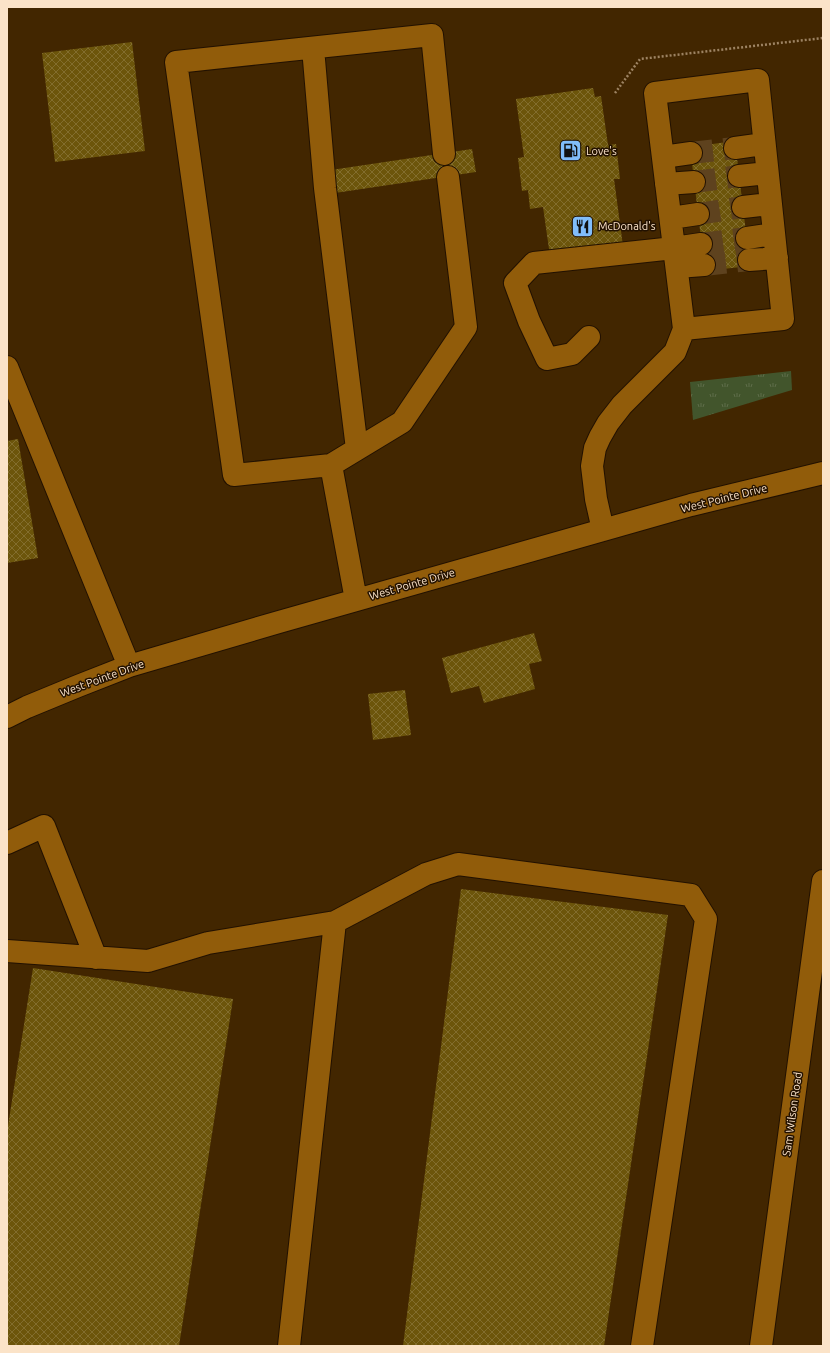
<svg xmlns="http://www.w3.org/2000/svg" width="830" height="1353" viewBox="0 0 830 1353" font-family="Ubuntu,sans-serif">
  <defs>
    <pattern id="park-tufts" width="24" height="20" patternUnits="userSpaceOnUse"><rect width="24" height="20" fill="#42552c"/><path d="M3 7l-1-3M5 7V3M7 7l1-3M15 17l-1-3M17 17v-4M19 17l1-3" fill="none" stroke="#5e6d49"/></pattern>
    <pattern id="building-cross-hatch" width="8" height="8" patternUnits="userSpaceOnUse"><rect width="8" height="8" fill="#6c550b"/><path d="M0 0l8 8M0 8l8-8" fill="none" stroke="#826d2d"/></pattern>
  </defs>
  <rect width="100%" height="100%" fill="#422600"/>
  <path fill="url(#park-tufts)" d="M791,371L792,390L693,420L690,382Z"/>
  <path fill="url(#building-cross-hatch)" d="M132,42L145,151L55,162L42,53Z
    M593,88L595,97L601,96L608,145L616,144L620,179H614L623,246L550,256L543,207L530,209L528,190L522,191L518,158L524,157L516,99Z
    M735,141L750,266L705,271L690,147Z
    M472,149L476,172L335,193L331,170Z
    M18,439L38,558L7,563V441Z
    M534,633L542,661L529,664L535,689L484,703L479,686L451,693L442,658Z
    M405,690L411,735L373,740L368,694Z
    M461,889L668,915L604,1346H403Z
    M33,968L233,999L179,1346H7V1132Z"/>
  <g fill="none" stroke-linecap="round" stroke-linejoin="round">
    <path stroke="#5e421e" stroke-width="22" stroke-dasharray="22 11" stroke-linecap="butt" d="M691,153L735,148
      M694,182L739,176
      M698,214L743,207
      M701,244L747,238
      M704,265L749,260"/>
    <defs>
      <path id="minor" d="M313,48L325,188L357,449
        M735,148L764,144
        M444,154L432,35L176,62L234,475L331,465L402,422L466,327L448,177
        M663,157L691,153
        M739,176L767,173
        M666,184L694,182
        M743,207L770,204
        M671,218L698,214
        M747,238L774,234
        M749,260L777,258
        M677,267L704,265
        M589,337L572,354L547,359L529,321L515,283L534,263L674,248L701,244
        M7,367L129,666
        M331,465L356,600
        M603,530L596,499L592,466L595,448L600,437L608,423L622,405L675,352L684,329L655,93L758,80L783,319L684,329
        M7,717L27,707L78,686L129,666L279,622L691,505L823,473
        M7,843L44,826L96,958
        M7,951L148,961L208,943L335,922L426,874L458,864L691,895L706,919L642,1346
        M289,1346L335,922
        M761,1346L823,881"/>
    </defs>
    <use href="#minor" stroke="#210" stroke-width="24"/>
    <path stroke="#9d8362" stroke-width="2.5" stroke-dasharray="2 2" stroke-linecap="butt" d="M615,93L640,59L823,38"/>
    <use href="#minor" stroke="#915c0a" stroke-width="22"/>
  </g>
  <defs>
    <symbol id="fuel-square" viewBox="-11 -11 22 22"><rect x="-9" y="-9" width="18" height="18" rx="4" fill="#81bdfa" stroke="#210"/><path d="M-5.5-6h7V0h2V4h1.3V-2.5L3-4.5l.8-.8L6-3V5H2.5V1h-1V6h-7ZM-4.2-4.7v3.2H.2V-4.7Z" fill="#111"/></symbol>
    <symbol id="restaurant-square" viewBox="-11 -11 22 22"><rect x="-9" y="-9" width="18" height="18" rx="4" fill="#81bdfa" stroke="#210"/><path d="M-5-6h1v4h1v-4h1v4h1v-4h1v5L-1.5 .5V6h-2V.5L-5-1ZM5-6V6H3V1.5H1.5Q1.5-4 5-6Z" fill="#111"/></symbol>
  </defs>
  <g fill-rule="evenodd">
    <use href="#fuel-square" x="558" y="138" width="25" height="25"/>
    <use href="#restaurant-square" x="570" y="214" width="25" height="25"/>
  </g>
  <g text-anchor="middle" stroke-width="3" stroke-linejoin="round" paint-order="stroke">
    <g font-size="11" fill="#fbe3c8" stroke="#210" text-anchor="start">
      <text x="586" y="155">Love's</text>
      <text x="598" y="230">McDonald's</text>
    </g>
    <g font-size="11" fill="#fbe3c8" stroke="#210">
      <text transform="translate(724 498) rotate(-14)" y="4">West Pointe Drive</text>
      <text transform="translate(412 584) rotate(-16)" y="4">West Pointe Drive</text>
      <text transform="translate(102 678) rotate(-20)" y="4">West Pointe Drive</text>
      <text transform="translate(792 1114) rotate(-82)" y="4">Sam Wilson Road</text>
    </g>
  </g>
  <rect width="830" height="1353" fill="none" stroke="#fbe3c8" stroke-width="16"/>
</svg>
